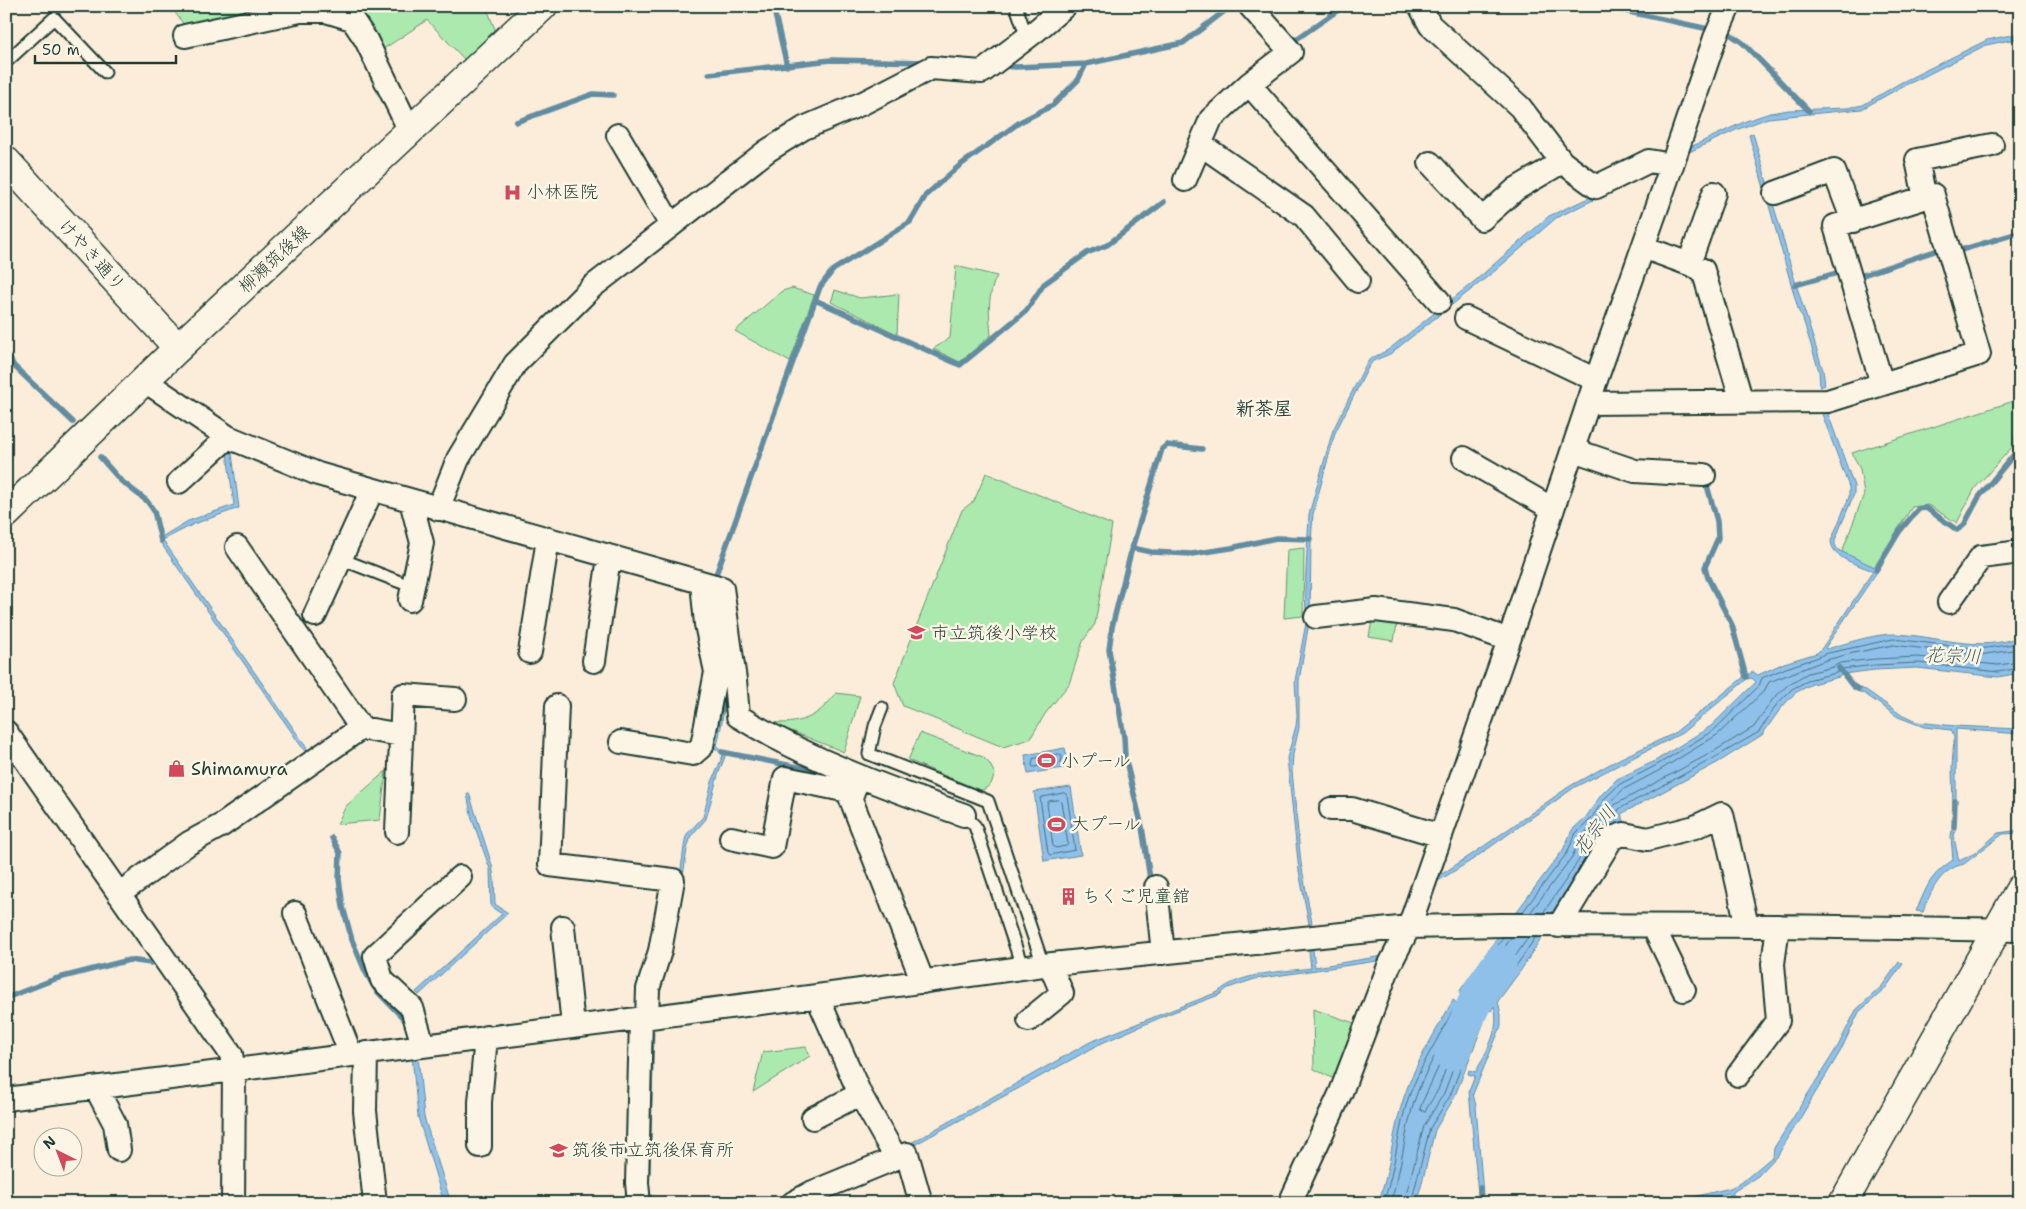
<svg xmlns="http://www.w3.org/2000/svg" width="2026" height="1209" viewBox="0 0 2026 1209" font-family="'Shantell Sans','Klee One',sans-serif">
  <rect width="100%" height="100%" fill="#fbedd9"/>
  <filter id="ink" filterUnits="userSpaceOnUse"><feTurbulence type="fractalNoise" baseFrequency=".02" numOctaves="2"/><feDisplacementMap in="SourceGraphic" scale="10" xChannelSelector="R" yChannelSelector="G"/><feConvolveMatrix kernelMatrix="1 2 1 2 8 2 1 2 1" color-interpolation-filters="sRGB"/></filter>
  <g filter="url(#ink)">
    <path fill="#ace9af" stroke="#669372" d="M170,6H269L268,13L188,30Z
      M332,6H486L496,32L465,60L427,20L379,52Z
      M956,266L997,276C987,295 989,315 991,335L960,362L933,349L950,338Z
      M792,288L814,295L790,362L735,331L782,291Z
      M835,290L860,298L899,294L897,334L831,302Z
      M2020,399V413L2014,445L1975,488L1957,523L1928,505L1912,507L1873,569L1842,552L1864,494L1860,469L1852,453Z
      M986,473L1112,525L1095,624L1083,641L1069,684L1045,714L1030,739L1003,747L903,706L894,683L962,510L974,501Z
      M1304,548L1303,616L1284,618L1287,550Z
      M1373,615L1398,618L1394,641L1369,637Z
      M836,693L860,696L844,752L769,722C799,726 819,717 836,693Z
      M920,733L983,757L989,763L995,774L991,784L983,790L976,789L908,760Z
      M386,771L380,820L337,824L346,806Z
      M1313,1009L1357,1024L1334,1079L1314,1069Z
      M806,1047L810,1056L753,1092L763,1052Z"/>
    <path fill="#8ec0ea" stroke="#628ca1" d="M2016,34H2020V38L1986,45L1919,79L1903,86L1862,109L1768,118L1736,130L1685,154L1684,150L1746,121L1770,113L1789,110L1847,108L1863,105L1900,83L1987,40Z
      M1753,133L1795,281L1823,370L1825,385L1820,387L1819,371L1802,316L1799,312L1749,135Z
      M1648,171L1649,173L1556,218L1496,270L1390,354L1373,361L1369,366L1335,433L1313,514L1311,543L1310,615L1306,613L1305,589L1309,514L1333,430L1366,364L1370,359L1388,350L1476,280L1549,216Z
      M1827,411L1854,486V494L1835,540V545L1838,550L1879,569L1825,648L1827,649C1847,643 1874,634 1894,634C1935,635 1981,654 2020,636V673L1998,677L1917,668L1875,670L1843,674L1839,677L1812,684L1795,693L1781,708L1762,735L1717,763L1621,814L1628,829L1627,830L1618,823H1614L1602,845L1521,970L1498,1001L1501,1015V1026L1475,1089L1473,1094L1476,1106L1483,1195L1478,1194L1469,1091L1475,1076L1468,1074L1469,1070L1476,1072C1486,1051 1501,1030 1494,1006L1491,1011L1459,992L1499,935L1563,850L1572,830L1586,817L1601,795L1617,779L1655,761L1711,726L1756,682L1752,678L1747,679L1682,733L1575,787L1472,860L1430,886L1428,883L1474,853L1570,786L1621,758L1673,734L1745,676L1753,672L1758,675L1784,663L1817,653L1822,648L1873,571C1859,565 1832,559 1831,541L1849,497V487L1822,414Z
      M227,453H232L239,508L194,524L163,540L309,751L306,753L158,539L188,521L234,505Z
      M1306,623H1309L1299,681V728L1293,754L1292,771L1301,863L1312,923L1309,924L1299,871L1287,758L1296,726L1297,716L1295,681Z
      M1853,684L1856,687L1866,690L1903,716L1917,722L1955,726L2020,729V734L1956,729V809L1953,808L1952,768L1954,737L1951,730L1924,727L1898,717L1865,694L1854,690L1850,686Z
      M724,703L722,722L717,746L726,754L718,775L706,819L691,836L687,849L681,890H678L685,840L687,834L703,817L712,782L723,755L714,747Z
      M1065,748L1069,767L1028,774L1025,755Z
      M1071,787L1081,855L1044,861L1034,792Z
      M469,793L492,865L494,878L495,904L508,913L419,995L416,992L502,914L491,907L490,869L472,819L467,794Z
      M1956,821L1954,838L1959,861L1975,853L1998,833L2020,830V833L2003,834L1964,864C1940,869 1931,891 1923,912L1916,911C1928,885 1929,876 1953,860L1951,837L1953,822Z
      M1308,942H1312L1315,967L1383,956L1384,960L1255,979L1228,988L1219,995L1171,1013L1102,1043L903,1151L902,1148L1090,1042L1218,992C1241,972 1282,972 1311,968Z
      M1899,962L1903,964L1884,990L1859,1012L1840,1052L1778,1155L1758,1176L1733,1192V1195L1740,1203H1734L1728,1193L1694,1203H1669L1730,1188L1741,1183L1773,1156L1774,1148L1838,1046L1856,1010L1882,986Z
      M1453,1000L1484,1022L1454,1098L1435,1130L1421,1187L1415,1203H1378C1391,1169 1392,1132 1404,1097C1415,1063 1436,1032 1453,1000Z
      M651,1031H654L650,1175L647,1174Z
      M412,1056H418L424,1117L451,1203H444L418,1117Z"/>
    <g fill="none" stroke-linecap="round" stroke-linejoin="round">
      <path stroke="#4b717d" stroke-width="1" d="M2020,649L1979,655L1893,645L1853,653L1826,660L1769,682L1764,691L1717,735L1660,770L1624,789L1609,803L1604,812L1607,814L1616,804L1711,753L1754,727L1773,699L1789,684L1808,673L1833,667L1840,663L1875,659L1918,657L1998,665L2020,662
        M1059,754L1062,756L1061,763L1034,767L1032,766L1033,759Z
        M1064,793L1067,795L1075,850L1050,855L1048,853L1040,798Z
        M1059,800L1061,802L1068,844L1066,846L1056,848L1053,846L1047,804L1049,801Z
        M1605,828L1610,819L1616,816L1619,809L1714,758L1759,732L1777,704L1792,689L1811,679L1836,673L1842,669L1875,665L1918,663L1998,672L2020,668
        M1522,913L1567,853L1576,833L1590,820L1605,798L1620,784L1657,765L1714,730L1759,686L1762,678L1786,668L1819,657L1824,654L1893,639L1979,649L2014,644L2020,642
        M1530,913L1572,857L1581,837L1597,821H1600L1601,824L1572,871L1543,913
        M1503,938L1468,989L1469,992L1489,1004L1492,1002L1535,938
        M1511,938L1477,987V990L1486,995L1489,994L1528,938
        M1447,1049L1451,1048L1452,1051L1438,1090L1425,1111H1422L1420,1109L1422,1103Z
        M1383,1203C1396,1169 1397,1133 1408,1099C1419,1068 1438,1039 1453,1010L1456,1009L1476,1022L1477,1025L1450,1096L1430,1128L1411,1203
        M1390,1203C1402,1170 1404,1135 1414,1102C1423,1073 1441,1046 1455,1019L1458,1018L1468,1025L1469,1027L1444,1093L1424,1126L1404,1203"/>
      <path stroke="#628ca1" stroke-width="5.5" d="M773,6L787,66
        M1601,6L1704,28
        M1727,32L1743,43L1809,111
        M1298,38L1344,6
        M1003,66L1016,67L1086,64L1183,43L1231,6
        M709,74L831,60L926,62
        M516,122L593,94L613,95
        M1955,250H1961L2015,234
        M1854,274L1863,275L1938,250H1943
        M1795,285L1837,273L1845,274
        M815,300L960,365L1026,311L1044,284L1087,253L1107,245L1164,202
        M6,352L14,366L73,422
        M100,457L120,480L147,501L154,511L161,541
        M1706,482L1717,521L1718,538L1705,567L1708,578L1732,625L1746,677
        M1132,548L1151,552L1192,554L1231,548L1276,538L1310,539
        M1876,570L1899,532L1918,509L1926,508L1957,530L1964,525L1979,497L2020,447
        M714,580L820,287L833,270L910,222L926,195L959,166L1020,122L1053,105L1078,80L1086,64
        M1839,668L1852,685L1858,689
        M723,710L726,685
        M722,752L803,768L824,775
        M1954,827L1955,801
        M332,838L340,853L339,879L343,907L352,940L365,971L376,990L405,1020
        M1151,885L1142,827L1125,757L1124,737L1109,650L1112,627L1132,548L1162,449L1167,445L1202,449
        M6,998L55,979L129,960L151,963
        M776,1203L788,1197
        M1480,1203V1188"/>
      <path stroke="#8ec0ea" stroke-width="34" d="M1451,1054L1481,989L1500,962"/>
      <defs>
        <path id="service" d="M1016,6L1027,38
          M6,62L54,18L105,72
          M341,559L400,582
          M882,708L875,726L869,754L988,801L1043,965
          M964,815L975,826L1023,969"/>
        <path id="minor" d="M1420,6L1430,25L1520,107L1562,162L1596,187L1649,161L1672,165
          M185,36L300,11H326L352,19L366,40L410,131
          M1249,84L1439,301
          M618,135L671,225
          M1200,144L1304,216L1358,281
          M1430,163L1482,219L1516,189L1562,162
          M1185,180L1211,119L1249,84L1291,52L1250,6
          M1775,193L1834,171L1853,221
          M1925,198L1917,160L1992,145
          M1643,247L1689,264L1714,193
          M1689,264L1703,270L1742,402
          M1466,318L1596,380
          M145,381L228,437L318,474L722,588L735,680L738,716C807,759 887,788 964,815
          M1588,403L1828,401L1979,354L1933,195L1835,226L1882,384
          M1573,450L1635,471L1704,475
          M1464,458L1553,509
          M179,482L228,437
          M438,509L458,459L515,364L592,287L767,151L804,128L863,103L931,68L982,72L1037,30L1065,6
          M410,600L422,543L411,501
          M1949,602L1981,557L2020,552
          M315,615L372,490
          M1316,617L1376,610L1454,620L1509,640
          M530,652L548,539
          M594,661L609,557
          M557,706L550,865L673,880L660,951L648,989L647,1018
          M361,728L401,735
          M6,732L231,1054L234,1070L233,1203
          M621,742L693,754L702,746L716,672L706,624L702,583
          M860,777L850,797L923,982
          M1331,809H1352L1441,836
          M397,832L403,695L455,699
          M731,838L772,847L785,778L853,792
          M1156,887L1163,953
          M119,894L189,843L222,825L361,728L237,547
          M295,913L351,1055
          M1559,926L1612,838L1624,834L1648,839L1695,827L1722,814L1747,926
          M1653,926L1684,990
          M563,927L573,1026
          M1029,1020L1062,993L1050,965
          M423,1045L412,1008L382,980L375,956L460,877
          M366,1053L365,1111L375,1203
          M1738,1075L1778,1021L1773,964L1778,926
          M96,1088L115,1124L119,1150
          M6,1099L817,996L1043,965L1409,927L1502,925L1778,926L2020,930
          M813,1118L860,1094
          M480,1146V1102L486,1037
          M896,1158L907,1154L921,1203
          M639,1203L637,1183L641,1018
          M793,1203L813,1192L896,1158L860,1094L817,996
          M1290,1203L1341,1092L1389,966L1409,927L1509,640L1596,380L1672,165L1715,38L1729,6"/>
        <path id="tertiary" d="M6,161L178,348
          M1843,1203L2020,889"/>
        <path id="secondary" d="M6,514L178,348L543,6"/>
      </defs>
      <use href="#service" stroke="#1f3d34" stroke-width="15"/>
      <use href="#minor" stroke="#1f3d34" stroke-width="26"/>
      <use href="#tertiary" stroke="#1f3d34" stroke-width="31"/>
      <use href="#secondary" stroke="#1f3d34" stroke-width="31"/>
      <use href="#service" stroke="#fcf5e5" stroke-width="11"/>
      <use href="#minor" stroke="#fcf5e5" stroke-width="22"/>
      <use href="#tertiary" stroke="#fcf5e5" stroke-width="28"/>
      <use href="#secondary" stroke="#fcf5e5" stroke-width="28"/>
    </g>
  </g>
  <defs>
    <symbol id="hospital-bare" viewBox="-9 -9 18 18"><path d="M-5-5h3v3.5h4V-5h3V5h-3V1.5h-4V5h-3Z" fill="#d1495b" stroke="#fcf5e5" stroke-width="2.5" paint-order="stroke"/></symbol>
    <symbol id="school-bare" viewBox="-9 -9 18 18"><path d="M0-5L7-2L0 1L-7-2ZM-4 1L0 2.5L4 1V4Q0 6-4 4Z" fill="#d1495b" stroke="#fcf5e5" stroke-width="2.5" paint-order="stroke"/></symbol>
    <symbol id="stadium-bare" viewBox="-9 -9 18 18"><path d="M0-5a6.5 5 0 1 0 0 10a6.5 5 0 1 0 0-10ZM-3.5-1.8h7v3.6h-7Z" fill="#d1495b" stroke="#fcf5e5" stroke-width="2.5" paint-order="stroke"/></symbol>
    <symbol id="shop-bare" viewBox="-9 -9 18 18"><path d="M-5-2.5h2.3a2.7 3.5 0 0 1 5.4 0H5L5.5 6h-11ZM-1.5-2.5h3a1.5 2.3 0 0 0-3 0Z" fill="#d1495b" stroke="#fcf5e5" stroke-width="2.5" paint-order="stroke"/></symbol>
    <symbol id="building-bare" viewBox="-9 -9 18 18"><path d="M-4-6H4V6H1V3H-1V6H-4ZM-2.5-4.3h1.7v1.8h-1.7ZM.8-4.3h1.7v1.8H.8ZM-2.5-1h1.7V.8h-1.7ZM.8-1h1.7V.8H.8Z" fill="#d1495b" stroke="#fcf5e5" stroke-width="2.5" paint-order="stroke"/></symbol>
  </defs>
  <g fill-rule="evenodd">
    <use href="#hospital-bare" x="500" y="180" width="25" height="25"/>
    <use href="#school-bare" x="904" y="620" width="25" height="25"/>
    <use href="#stadium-bare" x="1034" y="748" width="25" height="25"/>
    <use href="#shop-bare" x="164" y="756" width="25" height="25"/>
    <use href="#stadium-bare" x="1044" y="812" width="25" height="25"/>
    <use href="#building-bare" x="1056" y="884" width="25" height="25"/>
    <use href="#school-bare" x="546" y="1138" width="25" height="25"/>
  </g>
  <g text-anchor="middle" stroke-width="5" stroke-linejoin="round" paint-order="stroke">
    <g font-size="18" fill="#1f3d34" stroke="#fcf5e5" text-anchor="start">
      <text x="526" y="198">小林医院</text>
      <text x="931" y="639">市立筑後小学校</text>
      <text x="1061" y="767">小プール</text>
      <text x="191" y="775">Shimamura</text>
      <text x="1071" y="830">大プール</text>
      <text x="1082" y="902">ちくご児童舘</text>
      <text x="572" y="1156">筑後市立筑後保育所</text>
    </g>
    <g font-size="18" fill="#1f3d34" stroke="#fcf5e5">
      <text transform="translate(92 255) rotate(48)" y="6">けやき通り</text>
      <text transform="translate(274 259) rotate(-43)" y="6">柳瀬筑後線</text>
    </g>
    <g font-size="19" font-weight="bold" fill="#1f3d34" stroke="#fcf5e5">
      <text x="1264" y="415">新茶屋</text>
    </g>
    <g font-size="19" font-style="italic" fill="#3b5e62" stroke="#fcf5e5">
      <text transform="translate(1953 655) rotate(2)" y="7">花宗川</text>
      <text transform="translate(1594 830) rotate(-52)" y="7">花宗川</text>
    </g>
  </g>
  <rect width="2026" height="1209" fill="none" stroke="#fcf5e5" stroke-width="25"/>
  <rect x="12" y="12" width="2001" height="1184" fill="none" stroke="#1f3d34" stroke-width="2" filter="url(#ink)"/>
  <g transform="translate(58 1152) rotate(318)"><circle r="24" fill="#fcf5e5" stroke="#a4ab9e"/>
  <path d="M0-4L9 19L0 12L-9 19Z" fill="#d1495b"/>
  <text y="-8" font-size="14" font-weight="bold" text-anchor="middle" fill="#1f3d34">N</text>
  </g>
  <path d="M35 55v8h141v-8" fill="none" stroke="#1f3d34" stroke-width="2.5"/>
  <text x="42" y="55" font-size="15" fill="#1f3d34" stroke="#fcf5e5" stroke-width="4" paint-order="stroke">50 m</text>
</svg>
